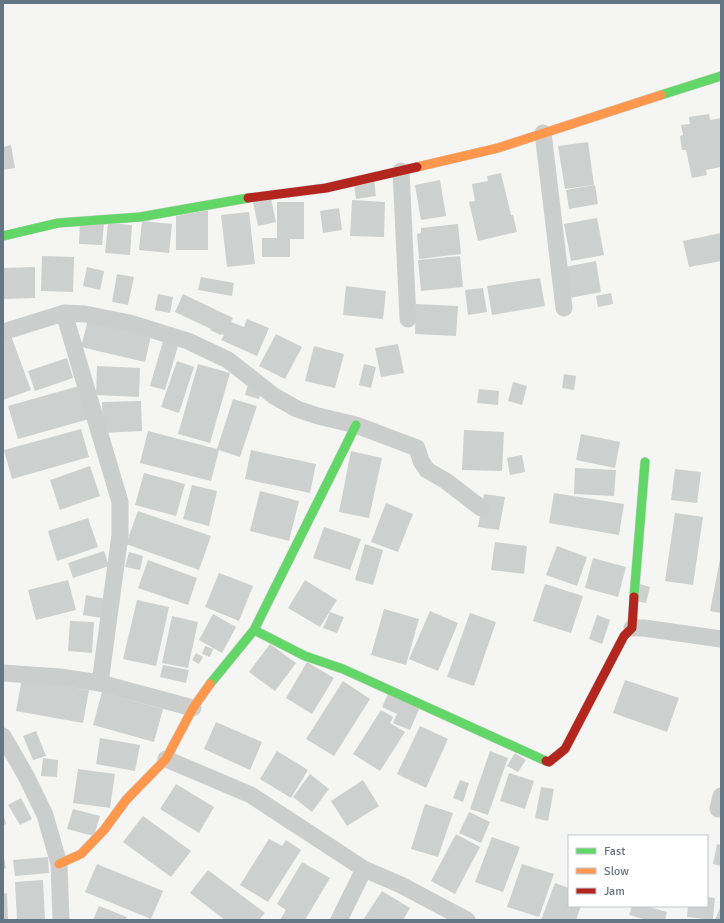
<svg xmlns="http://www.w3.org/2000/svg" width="724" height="923" viewBox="0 0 724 923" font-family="Signika,sans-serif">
  <rect width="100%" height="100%" fill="#f5f5f3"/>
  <path fill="#cecfcf" d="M709,114L710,120L721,118V167L706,170L707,175L692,178L686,150H682L680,136L683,135L681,125L690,124L689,117Z
    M588,142L594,185L565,189L558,146Z
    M11,145L15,168L3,170V147Z
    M501,173L511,215H513L517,232L478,241L469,202L475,201L472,184L488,181L487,176Z
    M374,180L376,196L356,199L354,184Z
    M440,180L446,216L421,220L415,185Z
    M595,185L598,204L569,209L566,190Z
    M271,199L276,222L258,226L253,202Z
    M352,200L385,202L384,237L350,236Z
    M277,202H304V239H290V257H262V238H277Z
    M339,208L342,230L323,233L320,211Z
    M208,210V250H176V216Z
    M249,212L255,264L227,267L221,215Z
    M597,218L604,255L571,261L564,224Z
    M142,221L172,224L169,253L139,250Z
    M80,222L104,223L102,245L79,244Z
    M108,223L132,225L130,255L105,253Z
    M458,224L461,254L419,259L417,234L421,233V228Z
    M721,233V261L689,267L683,241Z
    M42,256L74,257L73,292L41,291Z
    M460,256L463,287L421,291L418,260Z
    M596,261L601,292L570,298L565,267Z
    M35,267V298L3,299V268Z
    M87,267L104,271L100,290L83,286Z
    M117,274L134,277L128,305L112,302Z
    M201,277L234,283L232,296L198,290Z
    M540,278L545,306L492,315L487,286Z
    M346,286L386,291L383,319L343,315Z
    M483,288L487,312L468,315L465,290Z
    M611,293L613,304L598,307L596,296Z
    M158,294L173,297L170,313L155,310Z
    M183,294L233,318L231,322L244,327L247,319L269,328L257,356L221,340L224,335L222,334L221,335L210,330L211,329L175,312Z
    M416,304L458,306L456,336L415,334Z
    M88,320L151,336L145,362L81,347Z
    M10,333L31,390L3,400V335Z
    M276,334L302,347L285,379L259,366Z
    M164,338L179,343L165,390L150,386Z
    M398,344L404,373L381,377L375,348Z
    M314,346L344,354L335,388L305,381Z
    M67,358L73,378L35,391L28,371Z
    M177,361L194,367L179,413L161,407Z
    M198,364L230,373L210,443L178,434Z
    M364,364L376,367L371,388L359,385Z
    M97,366L140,368L139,397L96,395Z
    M564,374L576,376L574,390L562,388Z
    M513,382L527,386L522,405L508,401Z
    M248,384L262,388L259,399L245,395Z
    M79,386L89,419L18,439L8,406Z
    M479,389L499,391L498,405L477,403Z
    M233,399L257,406L240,457L219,450L211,481L140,463L148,431L217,449Z
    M141,401L142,431L103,433L102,402Z
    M81,429L89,457L12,479L4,450Z
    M464,430L504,432L502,471L462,470Z
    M581,434L620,442L615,468L576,460Z
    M251,450L316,464L310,493L245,479Z
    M351,451L382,458L369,518L339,512Z
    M522,455L525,472L510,475L507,458Z
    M90,466L100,496L60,510L50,480Z
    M575,468L616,470L614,496L574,494Z
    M675,469L701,472L697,503L671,500Z
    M144,473L185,484L176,516L135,505Z
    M192,485L217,491L209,526L183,519Z
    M260,491L299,501L289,541L250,531Z
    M554,493L624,504L619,535L549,523Z
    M484,494L505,497L499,530L478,527Z
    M386,503L413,514L398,552L371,542Z
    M138,511L211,536L199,570L126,544Z
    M675,513L703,517L693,585L665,581Z
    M88,518L98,547L57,561L48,531Z
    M324,527L361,539L350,570L313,558Z
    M495,542L527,546L524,574L491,570Z
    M365,544L383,550L373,585L355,580Z
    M557,546L587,557L577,586L546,575Z
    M104,551L109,566L73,578L68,563Z
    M129,552L143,556L140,570L125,567Z
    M593,558L626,567L618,597L585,588Z
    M720,559H721V613L710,611Z
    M148,560L197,578L188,605L138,588Z
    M219,573L253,586L239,621L205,607Z
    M68,580L76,610L36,620L28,590Z
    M305,580L337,600L320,627L288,608Z
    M545,584L583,596L571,633L533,621Z
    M640,584L650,587L646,603L636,601Z
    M86,595L105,599L102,618L83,615Z
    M137,600L169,607L156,666L123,659Z
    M384,609L419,619L406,665L371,655Z
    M430,611L458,623L438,671L409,659Z
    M330,612L344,617L337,633L323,628Z
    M470,613L496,622L474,686L447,677Z
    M213,614L236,627L222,653L199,640Z
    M597,615L610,620L602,644L589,639Z
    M172,616L198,622L188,668L162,663Z
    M70,621L94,622L92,653L68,651Z
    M270,644L296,663L275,691L249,672Z
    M205,646L213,649L210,657L202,654Z
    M196,653L203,657L199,664L192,660Z
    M307,662L334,678L312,714L286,698Z
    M163,665L189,670L186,683L160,677Z
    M22,679L89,690L83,723L16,711Z
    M625,680L679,698L667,732L613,713Z
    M343,681L370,699L334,756L306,739Z
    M102,692L163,709L154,742L93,725Z
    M388,694L420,707L410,730L393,723L397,714L382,707Z
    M381,710L393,717L390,723L405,732L380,771L353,754Z
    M216,722L262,742L250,770L204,749Z
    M420,726L448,739L426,788L397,774Z
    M36,731L46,756L33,760L23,736Z
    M100,738L140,745L135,771L96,764Z
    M277,751L308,770L291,798L260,779Z
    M490,751L508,758L488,815L470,809Z
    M515,753L526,760L518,772L507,766Z
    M43,758L58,760L57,777L41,776Z
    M78,769L115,774L110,808L73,803Z
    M509,773L534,781L525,809L500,801Z
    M310,774L329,789L312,812L293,797Z
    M363,780L379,806L347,826L331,801Z
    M460,780L469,783L463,802L453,798Z
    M176,784L214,807L199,833L160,809Z
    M541,787L554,789L548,821L535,818Z
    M21,798L32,819L20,825L8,805Z
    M425,804L453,813L438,857L411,849Z
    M73,809L100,816L94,836L67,829Z
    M469,812L490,822L481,843L459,833Z
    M3,813L6,824L3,825Z
    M143,816L191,851L171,877L123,842Z
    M456,834L480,847L455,894L431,881Z
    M492,837L520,847L503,892L475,882Z
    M269,839L282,846L286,840L301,850L268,902L240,885Z
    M717,844L721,845V866L713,864Z
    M3,852L6,868L3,869Z
    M48,857L49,873L15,876L13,860Z
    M302,862L330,878L305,920H280L286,910L277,904Z
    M97,864L163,891L151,919L85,892Z
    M522,864L554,874L539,917L507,907Z
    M208,870L265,913L259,920H225L190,893Z
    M43,880L45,920H17L15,882Z
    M555,883L569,888V906H581L576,920H541Z
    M382,891L410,908L403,920H363Z
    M7,893L8,920H3V894Z
    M707,897L715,898L713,920L687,917L688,906H707Z
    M721,905V920H715Z
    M99,906L127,917L125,920H93Z
    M632,906H646L667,912L665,920H647L629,915Z"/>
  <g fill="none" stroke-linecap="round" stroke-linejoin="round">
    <defs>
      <path id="fast" d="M661,95L721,76
        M3,236L58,223L140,217L248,198
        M634,597L645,462
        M254,630L305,656L343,669L546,761
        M210,684L254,630L356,425"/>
      <path id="slow" d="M417,167L498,148L661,95
        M59,864L81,854L104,830L126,800L166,759L193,708L210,684"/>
      <path id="jam" d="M248,198L326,188L417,167
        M546,761L549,762L565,749L624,636L632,628L634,597"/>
    </defs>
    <use href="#fast" stroke="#d1d3d2" stroke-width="10"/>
    <use href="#slow" stroke="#d1d3d2" stroke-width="10"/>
    <use href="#jam" stroke="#d1d3d2" stroke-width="10"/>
    <path stroke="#cccece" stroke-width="17" d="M543,133L564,308
      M401,171L408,319
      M64,313L120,502V535L100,683
      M3,332L64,313L85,314L130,323L188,341L228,360L274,396L297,409L318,416L356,425L417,448L421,461L427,470L446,481L481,508
      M632,628H644L721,639
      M3,673L60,677L100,683L193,708
      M3,736L26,776L45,815L59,864L61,920
      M166,759L251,795L364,869L401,885L467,920
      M718,809L721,796
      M339,920L364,869"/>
    <use href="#fast" stroke="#63d668" stroke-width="9"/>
    <use href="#slow" stroke="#ff974d" stroke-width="9"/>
    <use href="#jam" stroke="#b3261e" stroke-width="9"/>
  </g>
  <rect width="724" height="923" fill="none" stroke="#647583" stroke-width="8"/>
  <rect x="568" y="835" width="140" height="72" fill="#ffffff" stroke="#c1c8cd"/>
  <rect x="576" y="848" width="20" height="6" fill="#63d668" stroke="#c1c8cd"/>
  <text x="604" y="855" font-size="12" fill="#647583">Fast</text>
  <rect x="576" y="868" width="20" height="6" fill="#ff974d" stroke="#c1c8cd"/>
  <text x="604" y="875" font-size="12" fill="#647583">Slow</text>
  <rect x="576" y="888" width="20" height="6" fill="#b3261e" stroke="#c1c8cd"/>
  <text x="604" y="895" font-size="12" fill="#647583">Jam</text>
</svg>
